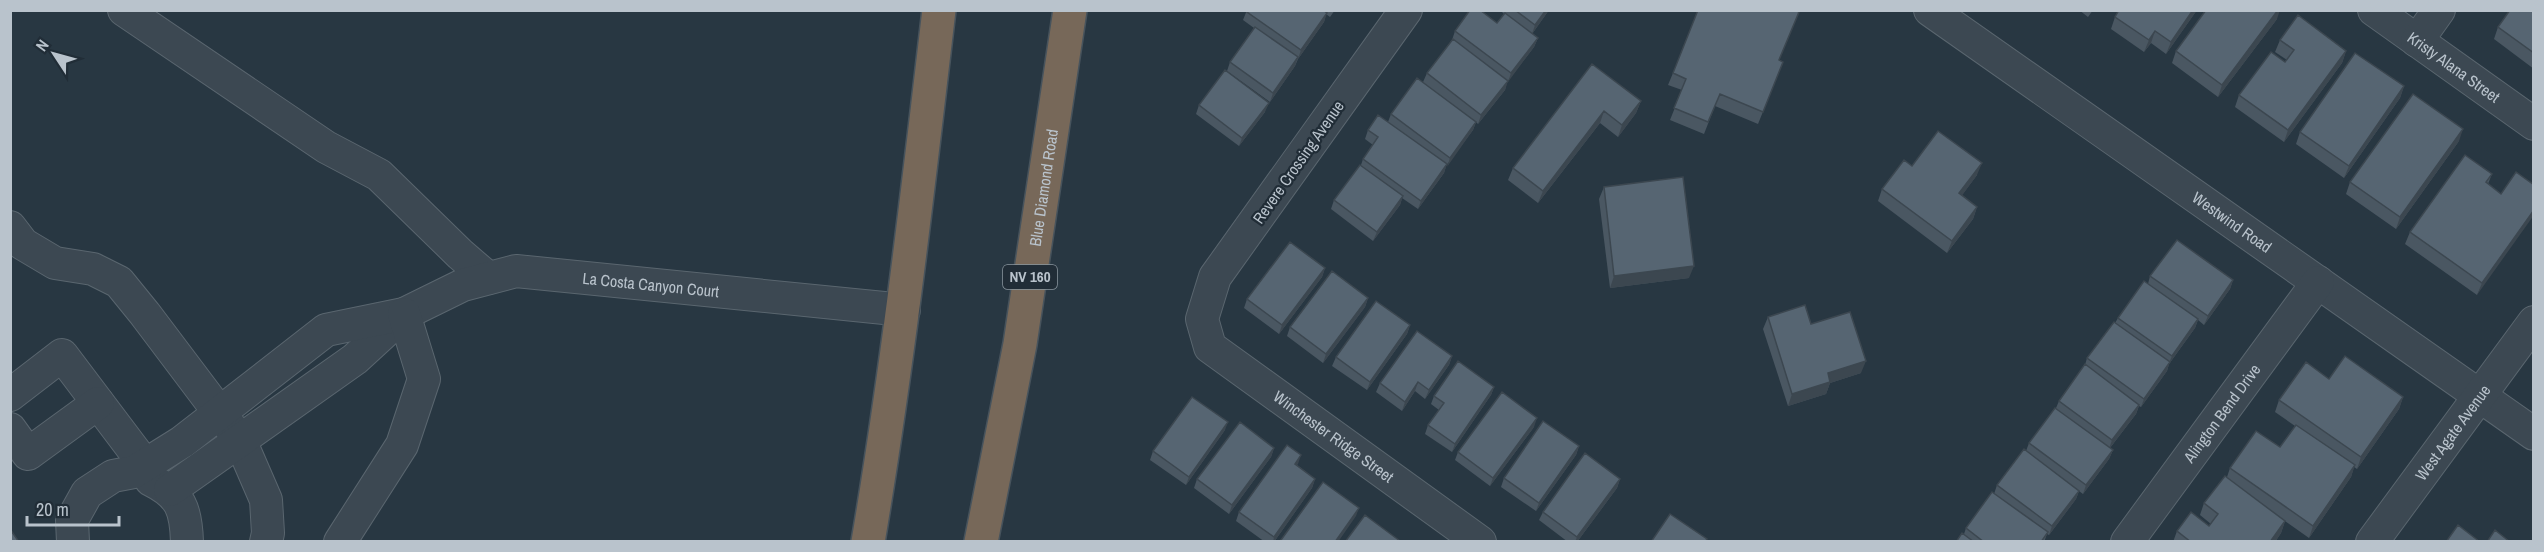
<svg xmlns="http://www.w3.org/2000/svg" width="2544" height="552" viewBox="0 0 2544 552" font-family="'Archivo Narrow',sans-serif">
  <rect width="100%" height="100%" fill="#283742"/>
  <g fill="none" stroke-linecap="round" stroke-linejoin="round">
    <defs>
      <g id="minor">
        <path d="M124,10L326,147L379,175L460,254L488,278"/>
        <path id="s1" d="M1406,10L1215,277L1202,319L1210,347L1480,542"/>
        <path id="s2" d="M1930,10L2534,434"/>
        <path id="s3" d="M2374,10L2534,124"/>
        <path d="M2417,41L2439,10"/>
        <path d="M10,227L23,244L55,263L93,269L119,282L145,314L240,440L266,500L268,533L266,542"/>
        <path d="M10,395L62,355L145,465"/>
        <path d="M10,429L28,454L98,403"/>
        <path d="M151,480C181,495 186,509 187,542"/>
        <path d="M170,490L355,359L404,314"/>
        <path id="s4" d="M73,542L72,520L87,493L113,476L134,472L182,442L326,330L404,314L463,285L516,271L904,310"/>
        <path d="M340,542L402,445L424,379L404,314"/>
        <path id="s5" d="M2127,542L2318,282"/>
        <path id="s6" d="M2372,542L2534,322"/>
      </g>
      <g id="highway">
        <path d="M868,542C898,365 918,188 939,10"/>
        <path id="s7" d="M981,542L1020,344L1070,10"/>
      </g>
    </defs>
    <use href="#minor" stroke="#5a666f" stroke-width="34"/>
    <use href="#highway" stroke="#47535c" stroke-width="36"/>
    <use href="#minor" stroke="#3c4852" stroke-width="32"/>
    <use href="#highway" stroke="#776859" stroke-width="33"/>
  </g>
  <path fill="#4a5762" d="M1247,10H1335L1330,17L1326,14L1324,22L1298,59L1295,66L1270,102L1227,71L1230,62L1254,28L1243,20Z
    M1500,10H1549L1532,34L1538,38L1534,47L1507,82L1505,90L1478,124L1476,122L1473,130L1446,166L1444,173L1418,209L1402,198L1400,205L1373,241L1331,209L1334,200L1361,165L1363,159L1373,145L1365,139L1368,130L1388,122L1391,114L1423,82L1427,73L1452,40L1455,31L1497,23L1504,14Z
    M2079,10H2093L2088,17Z
    M2119,10H2197L2166,54L2151,43L2144,52L2111,29L2115,17Z
    M2534,10V69L2494,39L2498,27Z
    M1799,12L1779,60L1783,62L1758,124L1715,106L1704,134L1670,120L1682,90L1668,85L1673,73Z
    M2277,19L2218,97L2172,63L2176,51Z
    M2280,40L2346,51L2342,63L2284,142L2235,107L2239,95L2285,62L2287,60L2275,52Z
    M1592,64L1641,101L1636,113L1618,137L1600,123L1538,203L1508,180L1513,168Z
    M2404,86L2400,98L2344,178L2296,144L2300,132Z
    M1199,105L1265,112L1239,146L1196,114Z
    M2459,141L2396,229L2346,194L2350,182Z
    M1912,166L1977,175L1962,195L1977,207L1973,219L1947,253L1878,201L1882,189Z
    M2492,174L2488,184L2501,194L2534,185L2477,295L2405,244L2410,232Z
    M1604,187L1689,278L1610,288L1599,199Z
    M1325,268L1322,277L1279,334L1244,308L1247,299Z
    M2150,276L2233,280L2230,289L2204,325L2198,320L2195,328L2169,364L2167,371L2141,407L2139,406L2136,414L2110,448L2113,450L2109,459L2083,494L2079,491L2076,499L2049,535L2047,534L2044,542H1956L1964,534L1966,528L1994,494L1997,485L2026,451L2029,443L2056,408L2059,401L2085,365L2087,358L2115,323L2118,318L2148,284Z
    M1368,298L1365,307L1323,363L1287,336L1290,327Z
    M1768,317L1811,324L1861,373L1830,383L1826,394L1788,406L1763,329Z
    M1410,325L1407,334L1367,390L1332,366L1336,357Z
    M1452,356L1449,365L1425,399L1415,391L1402,411L1376,392L1380,383Z
    M2329,379L2403,397L2399,409L2357,469L2354,467L2351,477L2309,538L2285,521L2281,533L2275,542H2173L2177,531L2209,526L2211,524L2200,515L2204,503L2227,477L2230,468L2280,447L2295,426L2275,412L2279,400Z
    M1494,387L1491,395L1452,452L1425,434L1428,425L1439,410L1431,404L1434,396Z
    M1534,427L1490,486L1455,460L1458,452Z
    M1225,430L1186,485L1150,460L1153,451Z
    M1579,446L1576,455L1536,511L1501,487L1504,478Z
    M1274,448L1271,457L1229,514L1194,488L1197,479Z
    M1298,464L1297,465L1315,479L1312,488L1274,542H1265L1236,521L1239,512Z
    M1620,479L1617,488L1577,542H1568L1539,520L1543,512Z"/>
  <path fill="#3c4750" d="M1546,10H1549L1532,34L1535,25Z
    M2193,10H2197L2166,54L2171,42Z
    M2278,10H2280L2277,19L2218,97L2222,85Z
    M1327,13L1324,22L1298,59L1301,50Z
    M2155,31L2151,43L2144,52L2149,40Z
    M1538,38L1534,47L1508,82L1511,73Z
    M2346,51L2342,63L2284,142L2288,130Z
    M1298,57L1295,66L1270,102L1273,93Z
    M1508,81L1505,90L1478,124L1481,115Z
    M2404,86L2400,98L2344,178L2349,166Z
    M1641,101L1636,113L1618,137L1622,125Z
    M1269,103L1265,112L1239,146L1242,138Z
    M1604,111L1600,123L1538,203L1543,191Z
    M1476,122L1473,130L1447,167L1450,158Z
    M2463,129L2459,141L2396,229L2400,217Z
    M1982,163L1977,175L1955,205L1959,193Z
    M1447,164L1444,173L1418,209L1421,201Z
    M1403,196L1400,205L1373,241L1377,232Z
    M1977,207L1973,219L1947,253L1952,241Z
    M2534,210V215L2477,295L2482,283Z
    M1694,266L1689,278L1610,288L1614,276Z
    M1325,268L1322,277L1279,334L1282,325Z
    M2233,280L2230,289L2204,325L2208,316Z
    M1368,298L1365,307L1323,363L1326,354Z
    M2198,319L2195,328L2169,364L2167,371L2141,407L2144,399L2169,363L2172,356Z
    M1410,325L1407,334L1367,390L1370,382Z
    M1452,356L1449,365L1425,399L1429,390Z
    M1866,361L1861,373L1830,383L1826,394L1788,406L1792,394L1828,373Z
    M1418,382L1415,391L1402,411L1405,402Z
    M1494,387L1491,395L1452,452L1455,444Z
    M2403,397L2399,409L2357,469L2361,457Z
    M2139,405L2136,414L2109,449L2112,440Z
    M1537,418L1534,427L1490,486L1493,478Z
    M1228,422L1225,430L1186,485L1189,477Z
    M1579,446L1576,455L1536,511L1539,503Z
    M1274,448L1271,457L1229,514L1232,505Z
    M2113,450L2109,459L2083,494L2086,485Z
    M1301,455L1298,464L1291,473L1295,464Z
    M2355,465L2351,477L2309,538L2313,526Z
    M1315,479L1312,488L1274,542H1273L1274,537Z
    M1620,479L1617,488L1577,542H1575L1577,537Z
    M2079,491L2076,499L2049,535L2052,526Z
    M1359,508L1356,516L1338,542H1335Z
    M2285,521L2281,533L2275,542H2270Z"/>
  <path fill="#566572" stroke="#3c4750" stroke-width="1.5" d="M1247,10H1323L1327,13L1301,50L1247,12Z
    M1470,10H1480L1497,23L1505,13L1538,38L1511,73L1455,31Z
    M1515,10H1546L1535,25Z
    M1698,10H1795L1799,12L1779,60L1783,62L1763,112L1720,94L1708,122L1674,108L1686,79L1673,73Z
    M2119,10H2193L2171,42L2155,31L2149,40L2115,17Z
    M2206,10H2278L2222,85L2176,51Z
    M2510,10H2534V53L2498,27Z
    M2298,15L2346,51L2288,130L2239,95L2271,52L2285,62L2294,50L2280,40Z
    M1255,27L1298,57L1273,93L1230,62Z
    M1453,39L1508,81L1481,115L1427,73Z
    M2355,53L2404,86L2349,166L2300,132Z
    M1592,64L1641,101L1622,125L1604,111L1543,191L1513,168Z
    M1225,70L1269,103L1242,138L1199,105Z
    M1417,78L1476,122L1450,158L1391,114Z
    M2413,94L2463,129L2400,217L2350,182Z
    M1378,115L1447,164L1421,201L1363,159L1378,137L1368,130Z
    M1938,131L1982,163L1959,193L1977,207L1952,241L1882,189L1904,160L1912,166Z
    M2465,155L2492,174L2486,182L2501,194L2516,172L2534,185V210L2482,283L2410,232Z
    M1360,165L1403,196L1377,232L1334,200Z
    M1683,177L1694,266L1614,276L1604,187Z
    M2177,240L2233,280L2208,316L2150,276Z
    M1290,242L1325,268L1282,325L1247,299Z
    M1332,271L1368,298L1326,354L1290,327Z
    M2144,281L2198,319L2172,356L2118,318Z
    M1376,301L1410,325L1370,382L1336,357Z
    M1805,305L1811,324L1850,312L1866,361L1828,373L1830,382L1792,394L1768,317Z
    M2114,322L2170,362L2144,399L2087,358Z
    M1417,331L1452,356L1429,390L1418,382L1405,402L1380,383Z
    M2345,356L2403,397L2361,457L2279,400L2306,362L2329,379Z
    M1458,361L1494,387L1455,444L1428,425L1444,403L1434,396Z
    M2085,364L2139,405L2112,440L2059,401Z
    M1502,392L1537,418L1493,478L1458,452Z
    M1192,397L1228,422L1189,477L1153,451Z
    M2055,408L2113,450L2086,485L2029,443Z
    M1543,421L1579,446L1539,503L1504,478Z
    M1240,422L1274,448L1232,505L1197,479Z
    M2296,425L2355,465L2313,526L2230,468L2256,431L2280,447Z
    M1287,445L1301,455L1295,464L1315,479L1274,537L1239,512Z
    M2024,449L2079,491L2052,526L1997,485Z
    M1585,453L1620,479L1577,537L1543,512Z
    M2225,476L2285,521L2270,542H2191L2177,531L2191,512L2209,526L2218,514L2204,503Z
    M1323,482L1359,508L1335,542H1283L1281,540Z
    M1992,492L2048,532L2041,542H1984L1966,528Z
    M1670,514L1707,539L1705,542H1651Z
    M1365,515L1400,541L1399,542H1345Z
    M2458,525L2480,542H2446Z
    M10,529L19,542H10Z
    M2495,530L2510,542H2487Z
    M1962,533L1974,542H1956Z"/>
  <g text-anchor="middle" stroke-width="4.5" stroke-linejoin="round" paint-order="stroke">
    <rect fill="#212d37" stroke="#8b969f" stroke-width="1.5" x="1003" y="265" width="54" height="24" rx="4.5"/>
    <g font-size="15" font-weight="bold" fill="#b9c3cc">
      <text x="1030" y="282">NV 160</text>
    </g>
    <g font-size="16" fill="#b9c3cc" stroke="#212d37">
      <text dy="6" stroke="none"><textPath href="#s3" startOffset="98">Kristy Alana Street</textPath></text>
      <text transform="translate(1298 162) rotate(-55)" y="6">Revere Crossing Avenue</text>
      <text dy="6" stroke="none"><textPath href="#s7" startOffset="360">Blue Diamond Road</textPath></text>
      <text dy="6" stroke="none"><textPath href="#s2" startOffset="369">Westwind Road</textPath></text>
      <text dy="6" stroke="none"><textPath href="#s4" startOffset="680">La Costa Canyon Court</textPath></text>
      <text dy="6" stroke="none"><textPath href="#s5" startOffset="160">Alington Bend Drive</textPath></text>
      <text dy="6" stroke="none"><textPath href="#s6" startOffset="136">West Agate Avenue</textPath></text>
      <text dy="6" stroke="none"><textPath href="#s1" startOffset="554">Winchester Ridge Street</textPath></text>
    </g>
  </g>
  <rect width="2544" height="552" fill="none" stroke="#b9c3cc" stroke-width="24"/>
  <g transform="translate(54 54) rotate(306)" stroke="#212d37" stroke-width="4.5" paint-order="stroke">
  <path d="M0-4.5L10 22L0 15L-10 22Z" fill="#b9c3cc"/>
  <text y="-9" font-size="16" font-weight="bold" text-anchor="middle" fill="#b9c3cc">N</text>
  </g>
  <path d="M27 516v9h92v-9" fill="none" stroke="#b9c3cc" stroke-width="3"/>
  <text x="36" y="516" font-size="18" fill="#b9c3cc" stroke="#212d37" stroke-width="4.5" paint-order="stroke">20 m</text>
</svg>
